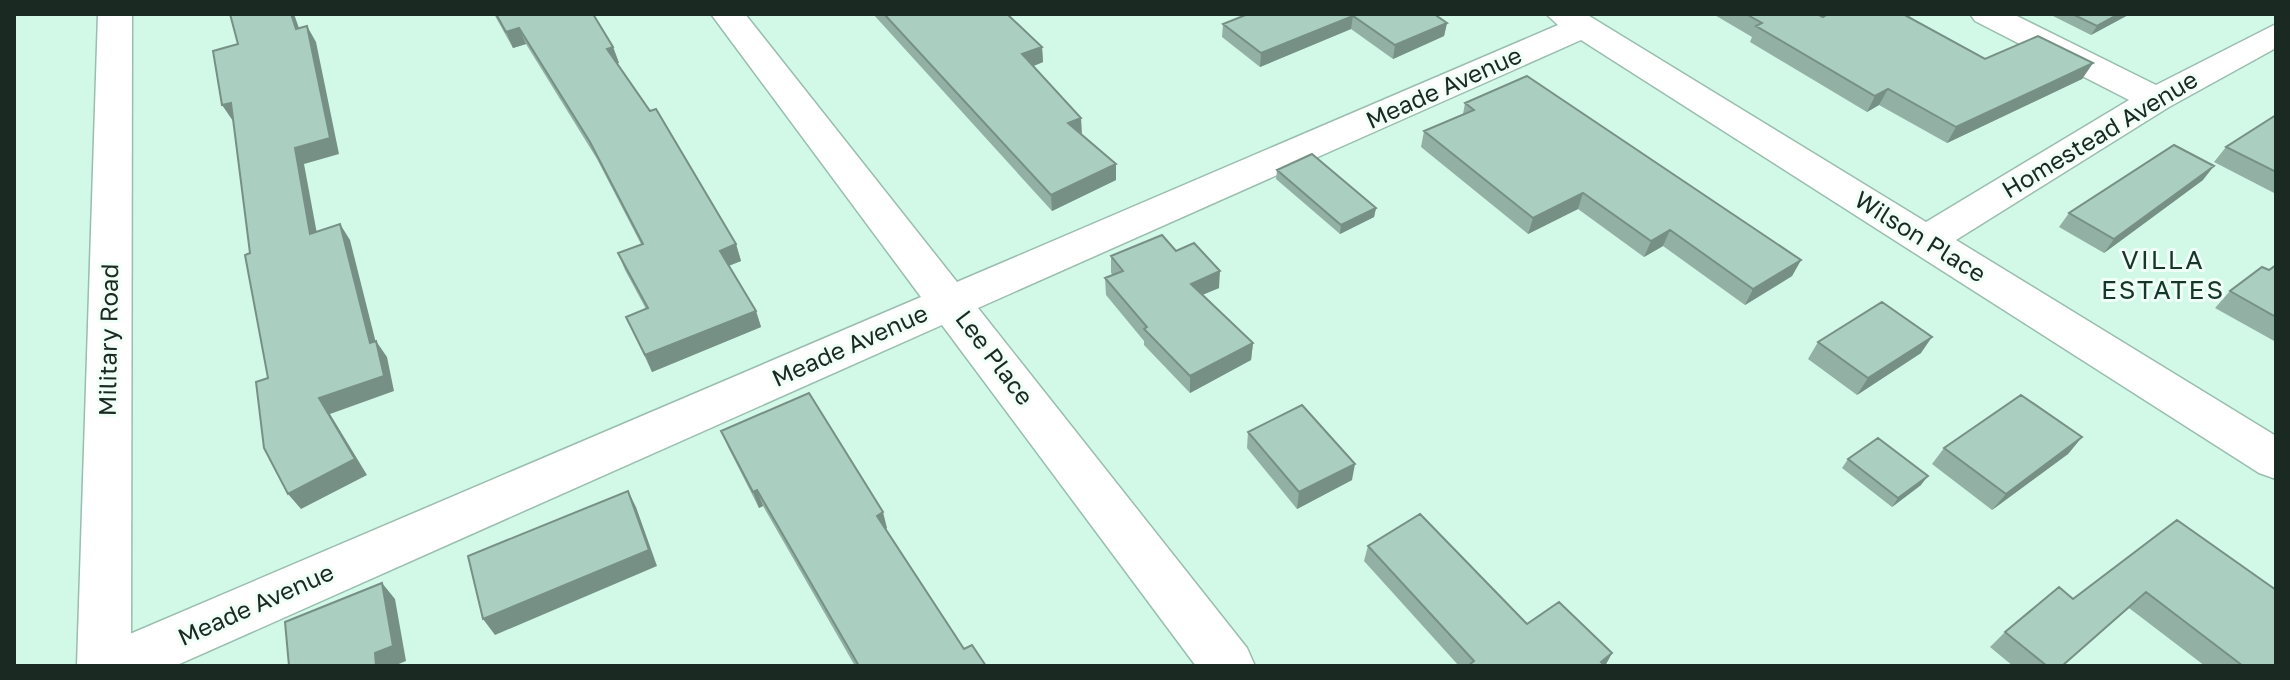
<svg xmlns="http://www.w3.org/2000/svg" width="2290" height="680" viewBox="0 0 2290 680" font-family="'Golos Text',sans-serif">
  <rect width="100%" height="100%" fill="#d2f8e8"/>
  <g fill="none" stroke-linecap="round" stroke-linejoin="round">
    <defs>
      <path id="street" d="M711,14H745L957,282L1558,25L1546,14H1586L1926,222L2129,100L1975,21L1970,14H2013L2156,85L2276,24V48L2169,107L1956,240L2276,436V479L2259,473L1581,40L978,308L1247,648L1255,666H1196L942,325L175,666H89L97,648L921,297Z"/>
      <path id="secondary" d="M98,14H132L131,666H77Z"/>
    </defs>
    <use href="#street" stroke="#99bdae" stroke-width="3"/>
    <use href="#secondary" stroke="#99bdae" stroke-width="3"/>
    <use href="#street" fill="#fff" fill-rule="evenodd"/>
    <use href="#secondary" fill="#fff" fill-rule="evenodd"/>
  </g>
  <path fill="#92b1a4" d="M494,14H593L613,47L619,63H617L736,244L741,261L729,266L756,311L761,327L652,372L626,317L646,309L625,270L618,253L641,244L597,159L526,44L513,48Z
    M873,14H1007L1042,47L1043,62L1033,66L1081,134L1116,180L1052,211Z
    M1248,14H1434L1447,23L1444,36L1393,59L1351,29L1260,67L1222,37L1223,24Z
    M1713,14H1817L1823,17L1828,14H1913L1909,17L1985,59L2093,63L2082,79L1947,143L1879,105L1867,112L1750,42L1752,37Z
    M2049,14H2130L2091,35Z
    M1465,103L1801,260L1792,276L1745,305L1663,246L1644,257L1578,209L1528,234L1421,147L1424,131L1463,114Z
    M2276,115V194L2214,162L2226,147Z
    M1277,170L1376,208L1374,217L1340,234L1276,179Z
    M2203,180L2104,253L2059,227L2069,213Z
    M1176,251L1219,288L1202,295L1253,343L1251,360L1190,393L1144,345V341L1106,295L1105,278L1113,275L1111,273V256Z
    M2276,265V342L2215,308L2230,291L2269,270Z
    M1818,342L1921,353L1857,395L1808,359Z
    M721,431L887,528L886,529L964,649L986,666H855L763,506L759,508L728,447Z
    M1248,432L1352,480L1297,509L1247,448Z
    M2082,437L2068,454L1992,510L1932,464L1944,448Z
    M1848,459L1921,485L1892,507L1842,468Z
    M2177,520L2276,666H2205L2129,608L2062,666H2013L1990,647L2005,632L2073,599Z
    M1368,546L1527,624L1612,653L1605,666H1459L1364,561Z"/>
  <path fill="#779086" d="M291,14H294L305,45L296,29Z
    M2119,14H2130L2091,35L2097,26Z
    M1353,16L1351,29L1260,67L1261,53Z
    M1447,23L1444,36L1393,59L1395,45Z
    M307,26L316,42L339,154L304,164L320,250L310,234L295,148Z
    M519,28L526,44L513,48L506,32Z
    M613,47L619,63L613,65L607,49Z
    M1042,47L1043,62L1024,70L1022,54Z
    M2093,63L2082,79L1947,143L1956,127Z
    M1888,89L1879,105L1867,112L1875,96Z
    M231,103L233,121L222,105Z
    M1081,118L1082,134L1068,123Z
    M1116,164V180L1052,211L1051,195Z
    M2214,166L2203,180L2104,253L2114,239Z
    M1583,193L1578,209L1528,234L1533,218Z
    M1376,208L1374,217L1340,234L1341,225Z
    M340,224L350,240L380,359L376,341L387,357L394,391L330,414L367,475L301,509L288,494L319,398Z
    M1670,230L1663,246L1644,257L1651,241Z
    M736,244L741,261L725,267L720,251Z
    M1801,260L1792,276L1745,305L1753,289Z
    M1220,271L1219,288L1190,300L1191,284Z
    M756,311L761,327L652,372L645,355Z
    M1932,337L1921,353L1857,395L1868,378Z
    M1253,343L1251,360L1190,393V376Z
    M2082,437L2068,454L1992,510L2006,494Z
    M1355,464L1352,480L1297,509L1299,492Z
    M1928,476L1921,485L1892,507L1898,498Z
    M757,490L763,506L759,508L753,492Z
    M628,491L636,507L657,566L495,635L483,619Z
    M883,512L887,528L881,532L877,516Z
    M382,583L395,599L406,661L394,666H376L375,653Z
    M1612,653L1605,666L1601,662Z"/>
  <path fill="#aacebf" stroke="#779086" stroke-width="2" d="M230,14H291L296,29L307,26L330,138L295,148L310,234L340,224L370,343L376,341L384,376L319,398L355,459L288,494L264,448L256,382L268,378L245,255L250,253L231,103L222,105L213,51L238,44Z
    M496,14H593L613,47L607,49L650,111L656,109L736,244L720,251L756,311L645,355L626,317L648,308L618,253L643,244L590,142L519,28L506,32Z
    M884,14H1007L1042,47L1022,54L1081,118L1068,123L1116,164L1051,195Z
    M1248,14H1434L1447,23L1395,45L1353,16L1261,53L1223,24Z
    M1746,14H1817L1823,17L1828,14H1903L1985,59L2038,36L2093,63L1956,127L1888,89L1875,96L1756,26L1762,23Z
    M2072,14H2119L2097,26Z
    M1527,76L1801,260L1753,289L1670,230L1651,241L1583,193L1533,218L1424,131L1474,110L1465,103Z
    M2276,115V172L2226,147Z
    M2174,145L2214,166L2114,239L2069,213Z
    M1312,154L1376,208L1341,225L1277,170Z
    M1162,235L1176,251L1194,243L1220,271L1191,284L1253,343L1190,376L1144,329L1147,327L1105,278L1123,271L1111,256Z
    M2276,265V317L2230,291L2262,267L2269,270Z
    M1882,302L1932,337L1868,378L1818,342Z
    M809,393L883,512L877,516L964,649L972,645L986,666H859L757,490L753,492L721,431Z
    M2021,395L2082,437L2006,494L1944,448Z
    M1302,405L1355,464L1299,492L1248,432Z
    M1878,438L1928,476L1898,498L1848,459Z
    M628,491L649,550L483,619L468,556Z
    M1420,514L1527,624L1559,602L1612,653L1601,662L1605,666H1468L1474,661L1368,546Z
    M2177,520L2276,590V666H2243L2146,592L2062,666H2047L2005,632L2059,587L2073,599Z
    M382,583L393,646L375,653L376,666H289L285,622Z"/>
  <g text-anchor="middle" stroke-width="6" stroke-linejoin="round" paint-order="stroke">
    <g font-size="24" fill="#1b2923" stroke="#f0fff8">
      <text transform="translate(1444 88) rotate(-24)" y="8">Meade Avenue</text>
      <text transform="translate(2100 135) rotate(-31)" y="8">Homestead Avenue</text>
      <text transform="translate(1920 237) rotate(32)" y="8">Wilson Place</text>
      <text transform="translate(109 340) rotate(-89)" y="8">Military Road</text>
      <text transform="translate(850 346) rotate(-24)" y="8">Meade Avenue</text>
      <text transform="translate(994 358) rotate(53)" y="8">Lee Place</text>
      <text transform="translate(256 605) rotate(-24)" y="8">Meade Avenue</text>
    </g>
    <g font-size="26" letter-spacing="2" fill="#15362a" stroke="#f0fff8">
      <text x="2163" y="269">VILLA<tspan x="2163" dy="30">ESTATES</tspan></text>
    </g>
  </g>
  <rect width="2290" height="680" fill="none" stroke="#1b2923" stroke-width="32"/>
</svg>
